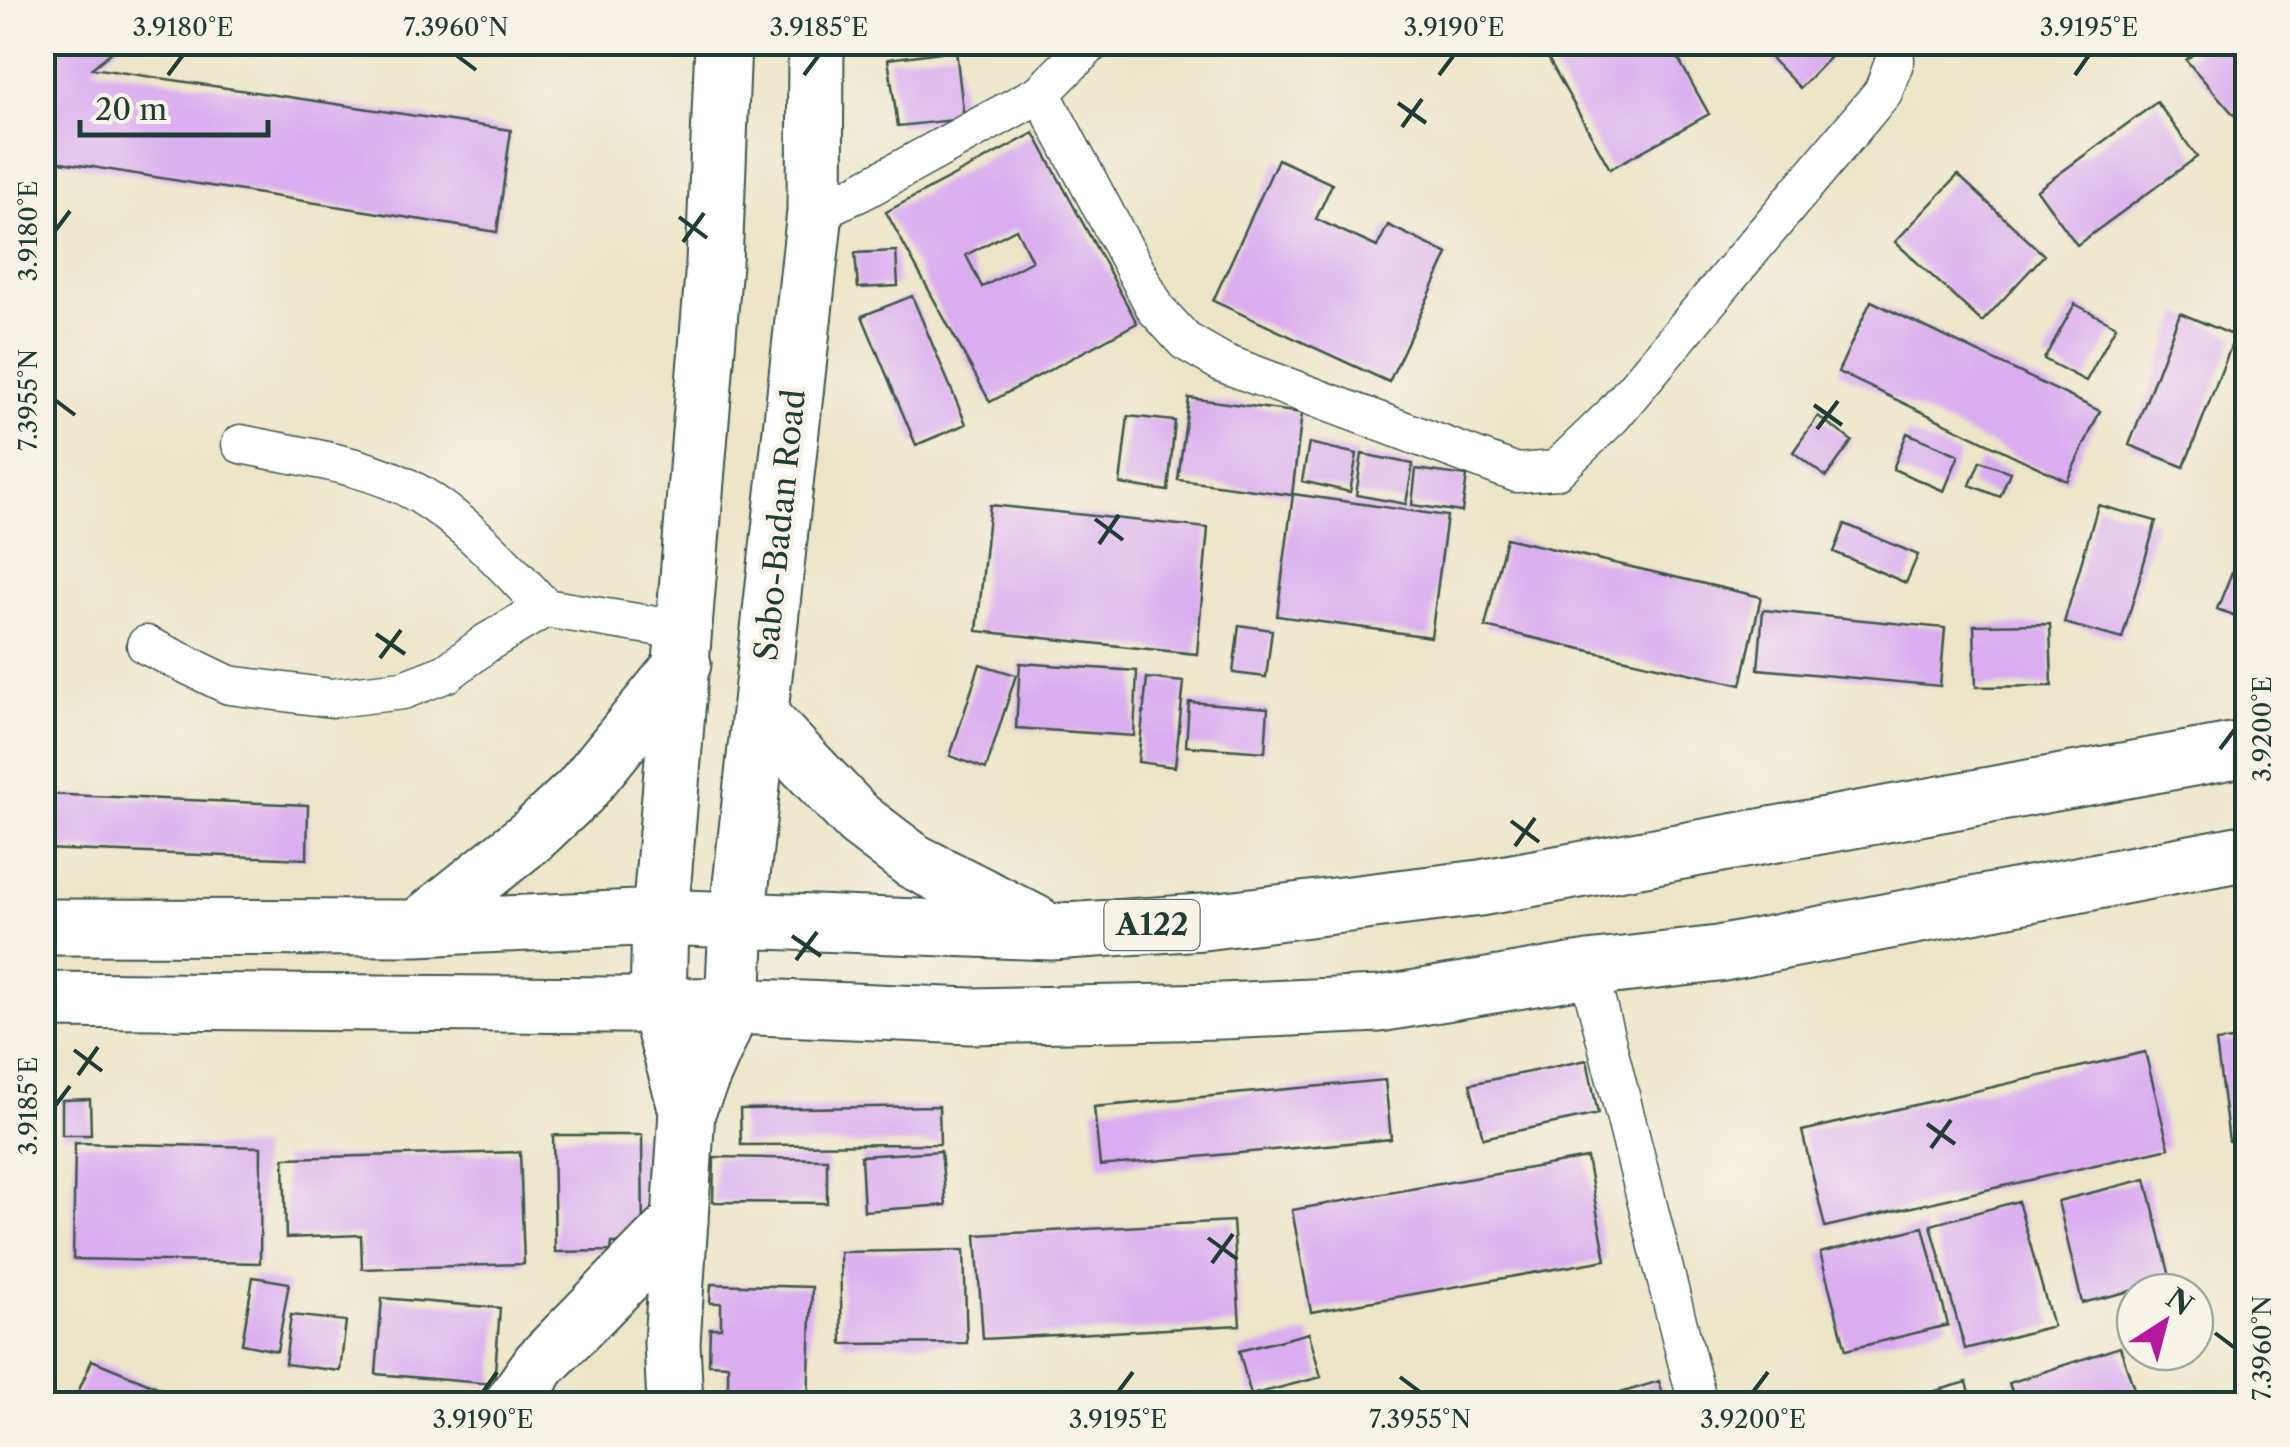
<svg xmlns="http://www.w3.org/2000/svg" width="2290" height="1447" viewBox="0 0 2290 1447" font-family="'Libre Caslon Text',serif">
  <rect width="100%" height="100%" fill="#f7f3e8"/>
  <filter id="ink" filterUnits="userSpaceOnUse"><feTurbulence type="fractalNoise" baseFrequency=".01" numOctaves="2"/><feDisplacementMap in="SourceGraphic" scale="20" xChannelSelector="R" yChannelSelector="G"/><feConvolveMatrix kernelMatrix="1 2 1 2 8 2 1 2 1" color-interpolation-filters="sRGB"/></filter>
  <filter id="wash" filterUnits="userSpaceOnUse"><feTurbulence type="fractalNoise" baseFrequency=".0048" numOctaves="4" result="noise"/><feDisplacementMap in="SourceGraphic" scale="40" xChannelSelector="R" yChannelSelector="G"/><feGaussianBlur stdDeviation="2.25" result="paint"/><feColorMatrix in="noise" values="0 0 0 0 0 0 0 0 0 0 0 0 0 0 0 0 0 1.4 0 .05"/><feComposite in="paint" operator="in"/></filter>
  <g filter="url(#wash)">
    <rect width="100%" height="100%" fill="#ece5c7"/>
    <g id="blocks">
      <path fill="#daacf0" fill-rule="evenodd" d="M42,42H124L92,68L511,130L497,232L42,159Z
        M1539,42H1669L1709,114L1610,169Z
        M1785,42H1814L1829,58L1800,88L1770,57Z
        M2206,42H2248V103L2234,115L2186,60Z
        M956,50L964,119L898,126L888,59Z
        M2157,102L2197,157L2077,245L2037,190Z
        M1034,133L1137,323L990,402L886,212ZM1016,229L1032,261L982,287L966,255Z
        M1278,159L1332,184L1316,219L1377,247L1388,225L1448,254L1389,382L1213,301Z
        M1958,175L2044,255L1982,322L1895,242Z
        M896,251L898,286L858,288L855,253Z
        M912,296L966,424L916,445L862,316Z
        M1871,301L2100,411L2067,481L1838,372Z
        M2075,304L2116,326L2086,381L2044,359Z
        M2180,313L2235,336L2184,467L2129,445Z
        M1189,398L1302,413L1292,495L1178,480Z
        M1128,416L1175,421L1168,491L1120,484Z
        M1818,416L1852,441L1826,477L1793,452Z
        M1907,433L1959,455L1944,491L1893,469Z
        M1309,443L1357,454L1350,492L1302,481Z
        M1362,454L1413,464L1406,504L1356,495Z
        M1980,461L2010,472L2000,497L1970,485Z
        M1416,469L1467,476L1462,512L1412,505Z
        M1293,494L1447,516L1431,637L1277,616Z
        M990,505L1208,528L1197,654L977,631Z
        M2098,505L2156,521L2122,639L2064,623Z
        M1845,524L1918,555L1906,583L1834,552Z
        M2247,535H2248V621L2217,609Z
        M1506,538L1761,597L1741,685L1485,627Z
        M1763,610L1945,628L1940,686L1758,669Z
        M2050,624L2052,686L1976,687L1974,625Z
        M1239,625L1272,630L1266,677L1233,673Z
        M1020,663L1137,671L1134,736L1016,728Z
        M980,664L1016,675L986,769L950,756Z
        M1147,678L1184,682L1175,767L1138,762Z
        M1189,702L1268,708L1265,752L1186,746Z
        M42,794L308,805L307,859L42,849Z
        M2248,1038V1139L2229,1141L2216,1042Z
        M2145,1052L2169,1148L1825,1227L1802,1131Z
        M1587,1060L1598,1114L1483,1138L1470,1084Z
        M1385,1080L1391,1139L1100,1166L1094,1107Z
        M90,1099L91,1135H62V1100Z
        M939,1106L940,1144L741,1145L740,1109Z
        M553,1135H642L643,1243H612L611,1251L555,1252Z
        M75,1143L261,1147L260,1263L73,1259Z
        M941,1151L946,1205L864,1211L861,1156Z
        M520,1152L524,1264L362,1269L361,1235L286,1238L284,1158Z
        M714,1157L827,1159V1203L713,1202Z
        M1587,1158L1606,1260L1311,1312L1292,1210Z
        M2146,1179L2171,1281L2082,1303L2058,1201Z
        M2018,1201L2053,1326L1965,1349L1931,1225Z
        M1233,1221L1240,1325L983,1339L976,1235Z
        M1923,1227L1948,1325L1846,1350L1820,1253Z
        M964,1250L967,1343L842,1344L840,1252Z
        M253,1277L289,1283L277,1351L242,1344Z
        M711,1284L812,1287L808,1404H728V1365L709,1364L710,1328H721V1303H710Z
        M382,1298L500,1308L494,1384L376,1374Z
        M291,1315L346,1321L340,1371L285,1364Z
        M1309,1333L1321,1377L1251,1395L1239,1351Z
        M2120,1347L2139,1404H2016L2009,1383Z
        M92,1360L198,1404H73Z
        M1659,1381L1666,1404H1585Z
        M1967,1382L1973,1404H1893V1403Z"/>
    </g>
  </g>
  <g filter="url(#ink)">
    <use href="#blocks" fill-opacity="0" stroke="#3e564a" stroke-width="2.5"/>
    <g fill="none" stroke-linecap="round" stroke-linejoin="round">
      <defs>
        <path id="lane" d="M1041,93L1156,309L1185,341L1223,363L1517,473L1556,470L1612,416L1883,92L1895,60L1894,42
          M815,212L860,192L1041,93L1092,42
          M241,444C300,457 367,463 419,494C468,524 507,567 545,608
          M146,645L229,685L332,698L403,690L447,673L488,642L545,608L686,631
          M1588,969L1698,1404"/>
        <path id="street" d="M512,1404L540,1364L680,1221"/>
        <path id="secondary" d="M658,1006L687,1111L672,1343L675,1404
          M687,1111L733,1006"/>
        <path id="highway" d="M760,716L859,820L913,861L1035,923
          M42,927L417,928L660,917L1051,932L1203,922L1480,888L2248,748
          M417,928L533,835L580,791L683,664
          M42,1000L733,1006L971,1016L1222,1011L1380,1004L1588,969L1718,954L2248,852
          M658,1006L660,917L714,263L723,42
          M733,1006L737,921L815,212L816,42"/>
      </defs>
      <use href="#lane" stroke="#3e564a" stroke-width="41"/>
      <use href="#street" stroke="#3e564a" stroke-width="59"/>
      <use href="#secondary" stroke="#3e564a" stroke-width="59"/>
      <use href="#highway" stroke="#3e564a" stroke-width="59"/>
      <use href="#lane" stroke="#fff" stroke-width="38"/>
      <use href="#street" stroke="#fff" stroke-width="55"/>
      <use href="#secondary" stroke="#fff" stroke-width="55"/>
      <use href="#highway" stroke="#fff" stroke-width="55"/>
    </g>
  </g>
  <path fill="none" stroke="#1f3d34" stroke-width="4" d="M456,55L476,70M168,75L183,55M804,75L819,55M1439,75L1454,55M2075,75L2089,55M1398,103L1426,123M1402,127L1422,99M679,217L707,238M55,231L70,211M683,242L704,213M55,400L75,415M1814,405L1842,425M1817,429L1838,401M1095,519L1123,540M1099,544L1119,515M376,634L405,654M380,658L401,630M2220,749L2235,729M1511,821L1539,842M1515,846L1535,818M792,936L821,956M796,960L817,932M74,1050L102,1071M78,1075L98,1047M55,1106L70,1086M1927,1124L1955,1144M1931,1148L1951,1120M1208,1238L1237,1259M1212,1263L1233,1234M2215,1333L2235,1348M1400,1377L1420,1392M483,1392L497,1372M1118,1392L1133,1372M1753,1392L1768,1372"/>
  <g text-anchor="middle" stroke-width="9" stroke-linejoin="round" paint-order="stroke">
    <rect fill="#f7f3e8" stroke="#60746a" stroke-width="2.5" x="1104.5" y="900" width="95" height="50" rx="8"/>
    <g font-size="30" font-weight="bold" fill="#1f3d34">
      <text x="1152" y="935">A122</text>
    </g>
    <g font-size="32" fill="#1f3d34" stroke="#f7f3e8">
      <text transform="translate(780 525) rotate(-84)" y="11">Sabo-Badan Road</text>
    </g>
  </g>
  <rect width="2290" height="1447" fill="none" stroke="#f7f3e8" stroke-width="110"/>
  <g transform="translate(2165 1322) rotate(36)"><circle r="48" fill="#f7f3e8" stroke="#a1aaa0" stroke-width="2.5"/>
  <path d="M0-8L18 38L0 25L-18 38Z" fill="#b5179e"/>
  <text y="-15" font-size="28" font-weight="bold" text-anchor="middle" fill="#1f3d34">N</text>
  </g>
  <path d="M80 120v15h188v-15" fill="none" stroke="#1f3d34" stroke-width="5"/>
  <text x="95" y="120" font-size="30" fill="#1f3d34" stroke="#f7f3e8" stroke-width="8" paint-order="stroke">20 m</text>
  <rect x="55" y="55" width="2180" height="1337" fill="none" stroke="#1f3d34" stroke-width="4"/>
  <g font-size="25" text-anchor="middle" fill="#1f3d34">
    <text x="183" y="36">3.9180°E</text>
    <text x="456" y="36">7.3960°N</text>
    <text x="819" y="36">3.9185°E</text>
    <text x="1454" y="36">3.9190°E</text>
    <text x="2089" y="36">3.9195°E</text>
    <text transform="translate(28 231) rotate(-90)" y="9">3.9180°E</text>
    <text transform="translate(28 400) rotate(-90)" y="9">7.3955°N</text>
    <text transform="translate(2262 729) rotate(-90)" y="9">3.9200°E</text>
    <text transform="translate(28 1106) rotate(-90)" y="9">3.9185°E</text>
    <text transform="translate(2262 1348) rotate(-90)" y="9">7.3960°N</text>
    <text x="483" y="1428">3.9190°E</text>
    <text x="1118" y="1428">3.9195°E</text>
    <text x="1420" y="1428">7.3955°N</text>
    <text x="1753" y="1428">3.9200°E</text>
  </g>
</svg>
